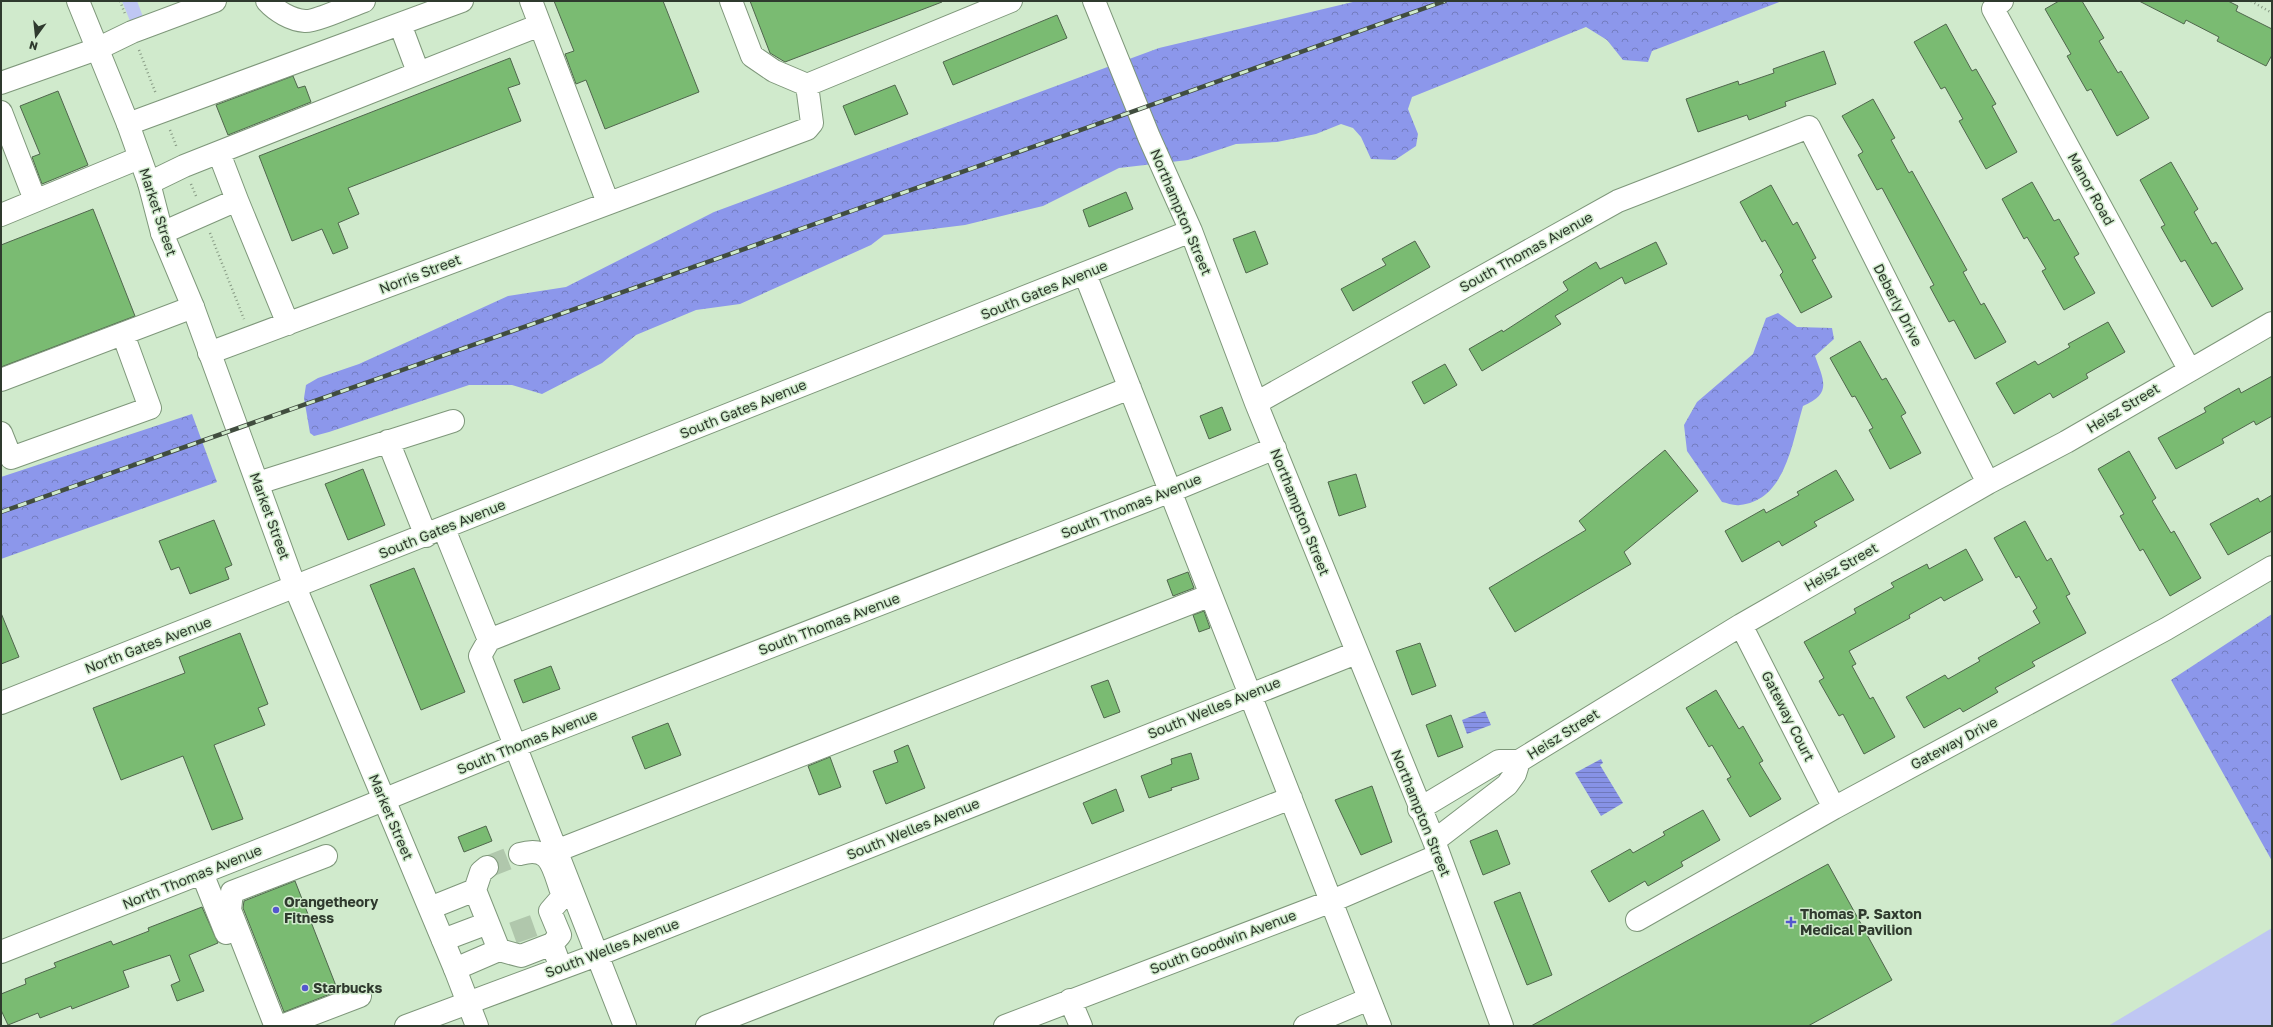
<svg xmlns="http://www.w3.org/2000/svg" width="2273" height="1027" viewBox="0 0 2273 1027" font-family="'Golos Text',sans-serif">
  <defs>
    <pattern id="forest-crowns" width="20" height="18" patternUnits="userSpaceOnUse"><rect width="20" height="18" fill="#8c97eb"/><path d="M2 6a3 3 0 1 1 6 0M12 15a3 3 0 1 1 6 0" fill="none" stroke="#737cbf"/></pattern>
    <pattern id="water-rules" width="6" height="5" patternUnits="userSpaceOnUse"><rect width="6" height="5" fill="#8792e6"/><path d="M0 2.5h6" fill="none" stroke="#6f78bb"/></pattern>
  </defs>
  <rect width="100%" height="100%" fill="#d0eacc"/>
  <path fill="#bfc7f3" d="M122,1H137L145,22L132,26Z
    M2272,928V1026H2108Z"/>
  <path fill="url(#forest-crowns)" d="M1357,1H1782L1652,51L1648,62L1623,60L1607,40L1586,27L1412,97L1408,109L1418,134L1416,146L1395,160L1371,159L1361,137L1353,128L1341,124L1316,134L1277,142L1236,144L1188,160L1119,168L1043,206L965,225L884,235L871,245L740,304L696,310L636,335L602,363L542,394L512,385H469L329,432L314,436L310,433L304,398L306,385L318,378L359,364L508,296L566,287L714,212L1159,48Z
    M1778,313L1797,327L1832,328L1834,339L1815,356C1824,381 1832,394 1803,406C1792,442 1786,500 1740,505C1734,506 1727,503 1722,502L1687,451L1684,425L1697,402L1753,354L1766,318Z
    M192,414L217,482L1,559V477Z
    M2272,614V861L2171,680Z"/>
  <path fill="url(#water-rules)" d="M1485,711L1491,725L1467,734L1462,720Z
    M1601,759L1603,763L1600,765L1623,803L1601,816L1575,773Z"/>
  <path fill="#7abb72" stroke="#50674d" d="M554,1H663L699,92L605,129L586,80L576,84L565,54L574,51Z
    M750,1H942V2L785,62L770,53Z
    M2059,1H2082L2104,38L2099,41L2118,73L2121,71L2149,118L2117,136L2091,89L2087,91L2067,56L2071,54L2045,9Z
    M2139,1H2228L2238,6L2236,11L2272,29V55L2266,66L2217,41L2219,37L2186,20L2184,24Z
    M1057,15L1067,38L953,85L943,62Z
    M1946,24L1972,71L1976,69L1996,104L1992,106L2017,152L1986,169L1959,121L1963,119L1945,87L1941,89L1914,42Z
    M1824,51L1836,84L1785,102L1786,106L1749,120L1747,115L1698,132L1686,99L1738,81L1739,85L1774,73L1773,69Z
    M510,58L520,84L508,88L521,121L348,188L359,214L338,223L348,248L333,254L322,229L292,241L259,156Z
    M293,76L298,88L305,86L311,102L228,135L216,105Z
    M895,85L908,114L855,135L843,106Z
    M58,91L88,165L42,184L32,157L40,154L20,106Z
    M1873,99L1895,138L1891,140L1909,173L1912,171L1967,270L1963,272L1981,305L1984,303L2006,342L1975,359L1954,320L1949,322L1930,287L1934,285L1882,188L1877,190L1858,155L1863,152L1842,116Z
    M2171,162L2198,209L2194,212L2212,244L2216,242L2243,289L2212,307L2185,260L2181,262L2161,227L2165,225L2140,180Z
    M2032,182L2054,221L2059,219L2079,254L2074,257L2095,293L2064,310L2042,271L2046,269L2027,237L2024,239L2002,199Z
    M1771,185L1793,225L1797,222L1816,258L1812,260L1832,297L1801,313L1780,275L1783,272L1765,240L1762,242L1740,202Z
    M1126,192L1133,209L1089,227L1083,210Z
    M93,209L135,316L1,367V245Z
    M1255,231L1268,264L1246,273L1233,239Z
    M1415,241L1430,267L1353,311L1341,289L1386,265L1382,259Z
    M1656,242L1667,264L1625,284L1622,277L1555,316L1561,324L1482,371L1469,349L1502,330L1503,332L1568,290L1563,282L1596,262L1600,269Z
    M2108,322L2125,352L2086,374L2088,378L2053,398L2050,393L2014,414L1996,383L2035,361L2038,365L2070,347L2068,344Z
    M1860,341L1882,380L1886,378L1906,413L1901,416L1921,453L1890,469L1869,430L1873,428L1855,396L1852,397L1830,358Z
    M1445,364L1457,385L1424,404L1412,382Z
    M2272,376V416L2256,425L2254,421L2222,439L2224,443L2176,469L2158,438L2206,412L2204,408L2239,388L2241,393Z
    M1222,407L1231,430L1209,439L1200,416Z
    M1665,450L1698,491L1624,552L1631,564L1515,632L1489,588L1586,530L1579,521Z
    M2129,451L2156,498L2152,501L2171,533L2174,531L2201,578L2170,596L2143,549L2140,551L2120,516L2124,514L2098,469Z
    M363,469L385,525L348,540L325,484Z
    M1836,470L1854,500L1814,522L1817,526L1782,546L1779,541L1742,562L1725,531L1764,509L1766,513L1799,495L1797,492Z
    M1356,474L1366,507L1339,516L1328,482Z
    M2272,495V531L2228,555L2210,524L2258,498L2260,502Z
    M214,520L232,565L225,568L229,579L190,594L179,567L171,570L159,541Z
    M2025,521L2047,561L2051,558L2070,594L2066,596L2086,633L2032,662L2035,666L1995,688L1998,692L1963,712L1960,708L1924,728L1906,697L1945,675L1948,679L1980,661L1978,658L2040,623L2033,611L2037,608L2019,576L2016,578L1994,538Z
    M1966,549L1983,580L1944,601L1941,597L1909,615L1910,618L1849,651L1856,664L1852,666L1870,699L1873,697L1895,737L1864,754L1843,714L1839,716L1819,681L1824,678L1804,642L1856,613L1854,609L1894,587L1891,583L1927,564L1929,569Z
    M414,568L465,692L421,710L370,585Z
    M1188,572L1194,588L1173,596L1167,580Z
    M1204,611L1210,628L1199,632L1193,615Z
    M1,613L19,657L1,664Z
    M240,633L268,704L258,708L265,725L214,745L243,819L212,830L183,756L121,780L93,708L185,673L179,657Z
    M1420,643L1436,686L1412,695L1396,651Z
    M551,666L560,689L523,703L514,680Z
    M1108,680L1120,712L1104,718L1091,686Z
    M1716,690L1739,729L1743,726L1763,761L1759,763L1781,799L1750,817L1727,779L1731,777L1712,745L1709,747L1686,708Z
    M1451,715L1463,747L1438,757L1426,725Z
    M668,723L681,755L645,769L632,737Z
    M908,745L925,788L886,804L873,771L898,762L894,751Z
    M1191,753L1199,779L1171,788L1172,790L1149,798L1141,776L1172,764L1171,759Z
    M830,757L841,787L819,795L808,766Z
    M1372,786L1392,842L1361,855L1335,800Z
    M1116,789L1124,811L1092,824L1083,803Z
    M1703,810L1720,840L1681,862L1683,866L1648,886L1645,881L1609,902L1591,871L1630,849L1633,853L1665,835L1663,832Z
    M486,826L492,841L464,852L458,837Z
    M1497,830L1510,864L1483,875L1470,841Z
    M1828,864L1892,980L1808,1026H1531Z
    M295,881L338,991L284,1012L243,908L244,901Z
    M1520,892L1552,975L1527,985L1494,902Z
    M202,907L218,943L189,955L204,991L177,1001L171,985L180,981L170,955L123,971L129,987L72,1009L71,1006L40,1018L38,1013L8,1025L1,1010V994L26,984L25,979L56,967L54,963L111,941L113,945L149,931L148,928Z"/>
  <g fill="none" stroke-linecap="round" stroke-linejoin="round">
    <path stroke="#b0c7ac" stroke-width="22" stroke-dasharray="22 11" stroke-linecap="butt" d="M487,867L520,854
      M513,933L541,923"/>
    <defs>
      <path id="minor" d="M267,1C276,11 291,20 305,21C315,22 352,5 364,1
        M531,1L608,203
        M731,1L752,56L774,71L807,85L1011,1
        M1094,1L1149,137L1191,231L1256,403L1434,841L1502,1026
        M2002,1L1993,9L2189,369
        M400,24L418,72
        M1,83L97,49L132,32L215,1
        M1,112L35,200
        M128,124L462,1
        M219,153L237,200
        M149,183L184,166L540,25
        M1,215L139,158
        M162,233L237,200L288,324
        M1085,274L1380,1026
        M209,353L807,129L812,123L807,85
        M1,380L193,307
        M1256,403L1618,201L1809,127L1988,483
        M1,433L11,458L150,408L123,334
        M388,441L426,536
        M258,483L453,421
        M444,529L489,640
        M1741,625L1834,808
        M1,703L1191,231
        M1419,809L1499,761H1519
        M1434,841L1507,785L1515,774L1519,761L1741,625L1988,483L2066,442L2272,323
        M556,851L1211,595
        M520,854C553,844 553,871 563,896L550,911L560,935L552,944
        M326,856L232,892L230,910L274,1022L284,1025L360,996
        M202,873L226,933
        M475,890L481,872L487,867
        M430,908L475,890L499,950L521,956L552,944L561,968
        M1637,920L1834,808L2166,629L2272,567
        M443,940L488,923
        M1,952L300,834L515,746L1171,491L1275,448
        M455,969L499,950
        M1070,1000L1081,1026
        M406,1026L597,955L1356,653
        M625,1026L480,656L489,640L1130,388
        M707,1026L1291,798
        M1005,1026L1332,901L1439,855
        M1305,1026L1369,999"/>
      <path id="major" d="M78,1L128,124L149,183L162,233L193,307L295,587L455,969L477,1026"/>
    </defs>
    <use href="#minor" stroke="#7e977a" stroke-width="24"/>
    <use href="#major" stroke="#7e977a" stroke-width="24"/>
    <path stroke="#869983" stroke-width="2.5" stroke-dasharray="1 3" stroke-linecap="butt" d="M120,1L125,14
      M2251,1L2272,13
      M139,50L156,94
      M170,130L177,148
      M191,184L196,196
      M210,233L244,319"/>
    <use href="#minor" stroke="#fff" stroke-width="22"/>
    <use href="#major" stroke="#fff" stroke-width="22"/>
    <defs>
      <path id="rail" d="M1,512L1445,1"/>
    </defs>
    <use href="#rail" stroke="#414d3f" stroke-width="4.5"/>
    <use href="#rail" stroke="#d0eacc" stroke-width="3" stroke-dasharray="9" stroke-linecap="butt"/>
  </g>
  <g fill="#5457ce" stroke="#d0eacc" stroke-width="1.5">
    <circle cx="276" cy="910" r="4"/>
    <path d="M1789 916h4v4h4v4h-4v4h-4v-4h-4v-4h4z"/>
    <circle cx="305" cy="988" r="4"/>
  </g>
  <g text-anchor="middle" stroke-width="3" stroke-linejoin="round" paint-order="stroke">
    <g font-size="14" fill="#2f3a2e" stroke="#d0eacc">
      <text transform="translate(2091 189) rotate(61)" y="5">Manor Road</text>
      <text transform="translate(158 212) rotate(72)" y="5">Market Street</text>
      <text transform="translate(1181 212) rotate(67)" y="5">Northampton Street</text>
      <text transform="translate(1526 252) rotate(-29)" y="5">South Thomas Avenue</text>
      <text transform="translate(420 274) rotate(-21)" y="5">Norris Street</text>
      <text transform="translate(1044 290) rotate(-22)" y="5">South Gates Avenue</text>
      <text transform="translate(1898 305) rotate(63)" y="5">Deberly Drive</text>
      <text transform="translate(2123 408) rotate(-31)" y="5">Heisz Street</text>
      <text transform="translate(743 409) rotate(-22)" y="5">South Gates Avenue</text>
      <text transform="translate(1131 506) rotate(-22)" y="5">South Thomas Avenue</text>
      <text transform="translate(1300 512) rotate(68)" y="5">Northampton Street</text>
      <text transform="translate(270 516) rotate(70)" y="5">Market Street</text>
      <text transform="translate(442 529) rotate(-22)" y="5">South Gates Avenue</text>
      <text transform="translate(1841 567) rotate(-30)" y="5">Heisz Street</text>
      <text transform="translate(829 624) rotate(-21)" y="5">South Thomas Avenue</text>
      <text transform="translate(148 645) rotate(-21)" y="5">North Gates Avenue</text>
      <text transform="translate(1214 708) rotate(-22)" y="5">South Welles Avenue</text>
      <text transform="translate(1788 716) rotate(63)" y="5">Gateway Court</text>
      <text transform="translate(1563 734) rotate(-32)" y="5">Heisz Street</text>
      <text transform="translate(527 742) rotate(-22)" y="5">South Thomas Avenue</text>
      <text transform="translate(1954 743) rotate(-28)" y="5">Gateway Drive</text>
      <text transform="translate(1421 813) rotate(68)" y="5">Northampton Street</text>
      <text transform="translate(391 817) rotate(67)" y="5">Market Street</text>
      <text transform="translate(913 829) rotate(-22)" y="5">South Welles Avenue</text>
      <text transform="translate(192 877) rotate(-22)" y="5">North Thomas Avenue</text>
      <text transform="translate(1223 942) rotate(-21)" y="5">South Goodwin Avenue</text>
      <text transform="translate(612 948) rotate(-21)" y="5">South Welles Avenue</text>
    </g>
    <g font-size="14" font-weight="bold" fill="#2f3a2e" stroke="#d0eacc" text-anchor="start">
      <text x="284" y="907">Orangetheory<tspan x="284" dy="16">Fitness</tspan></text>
      <text x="1800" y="919">Thomas P. Saxton<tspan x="1800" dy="16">Medical Pavilion</tspan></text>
      <text x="313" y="993">Starbucks</text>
    </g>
  </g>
  <rect width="2273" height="1027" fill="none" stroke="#2f3a2e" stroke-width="4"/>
  <g transform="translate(36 36) rotate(195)" stroke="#d0eacc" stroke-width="3" paint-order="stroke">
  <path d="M0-3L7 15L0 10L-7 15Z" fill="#2f3a2e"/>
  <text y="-6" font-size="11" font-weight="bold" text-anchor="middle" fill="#2f3a2e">N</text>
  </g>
</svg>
